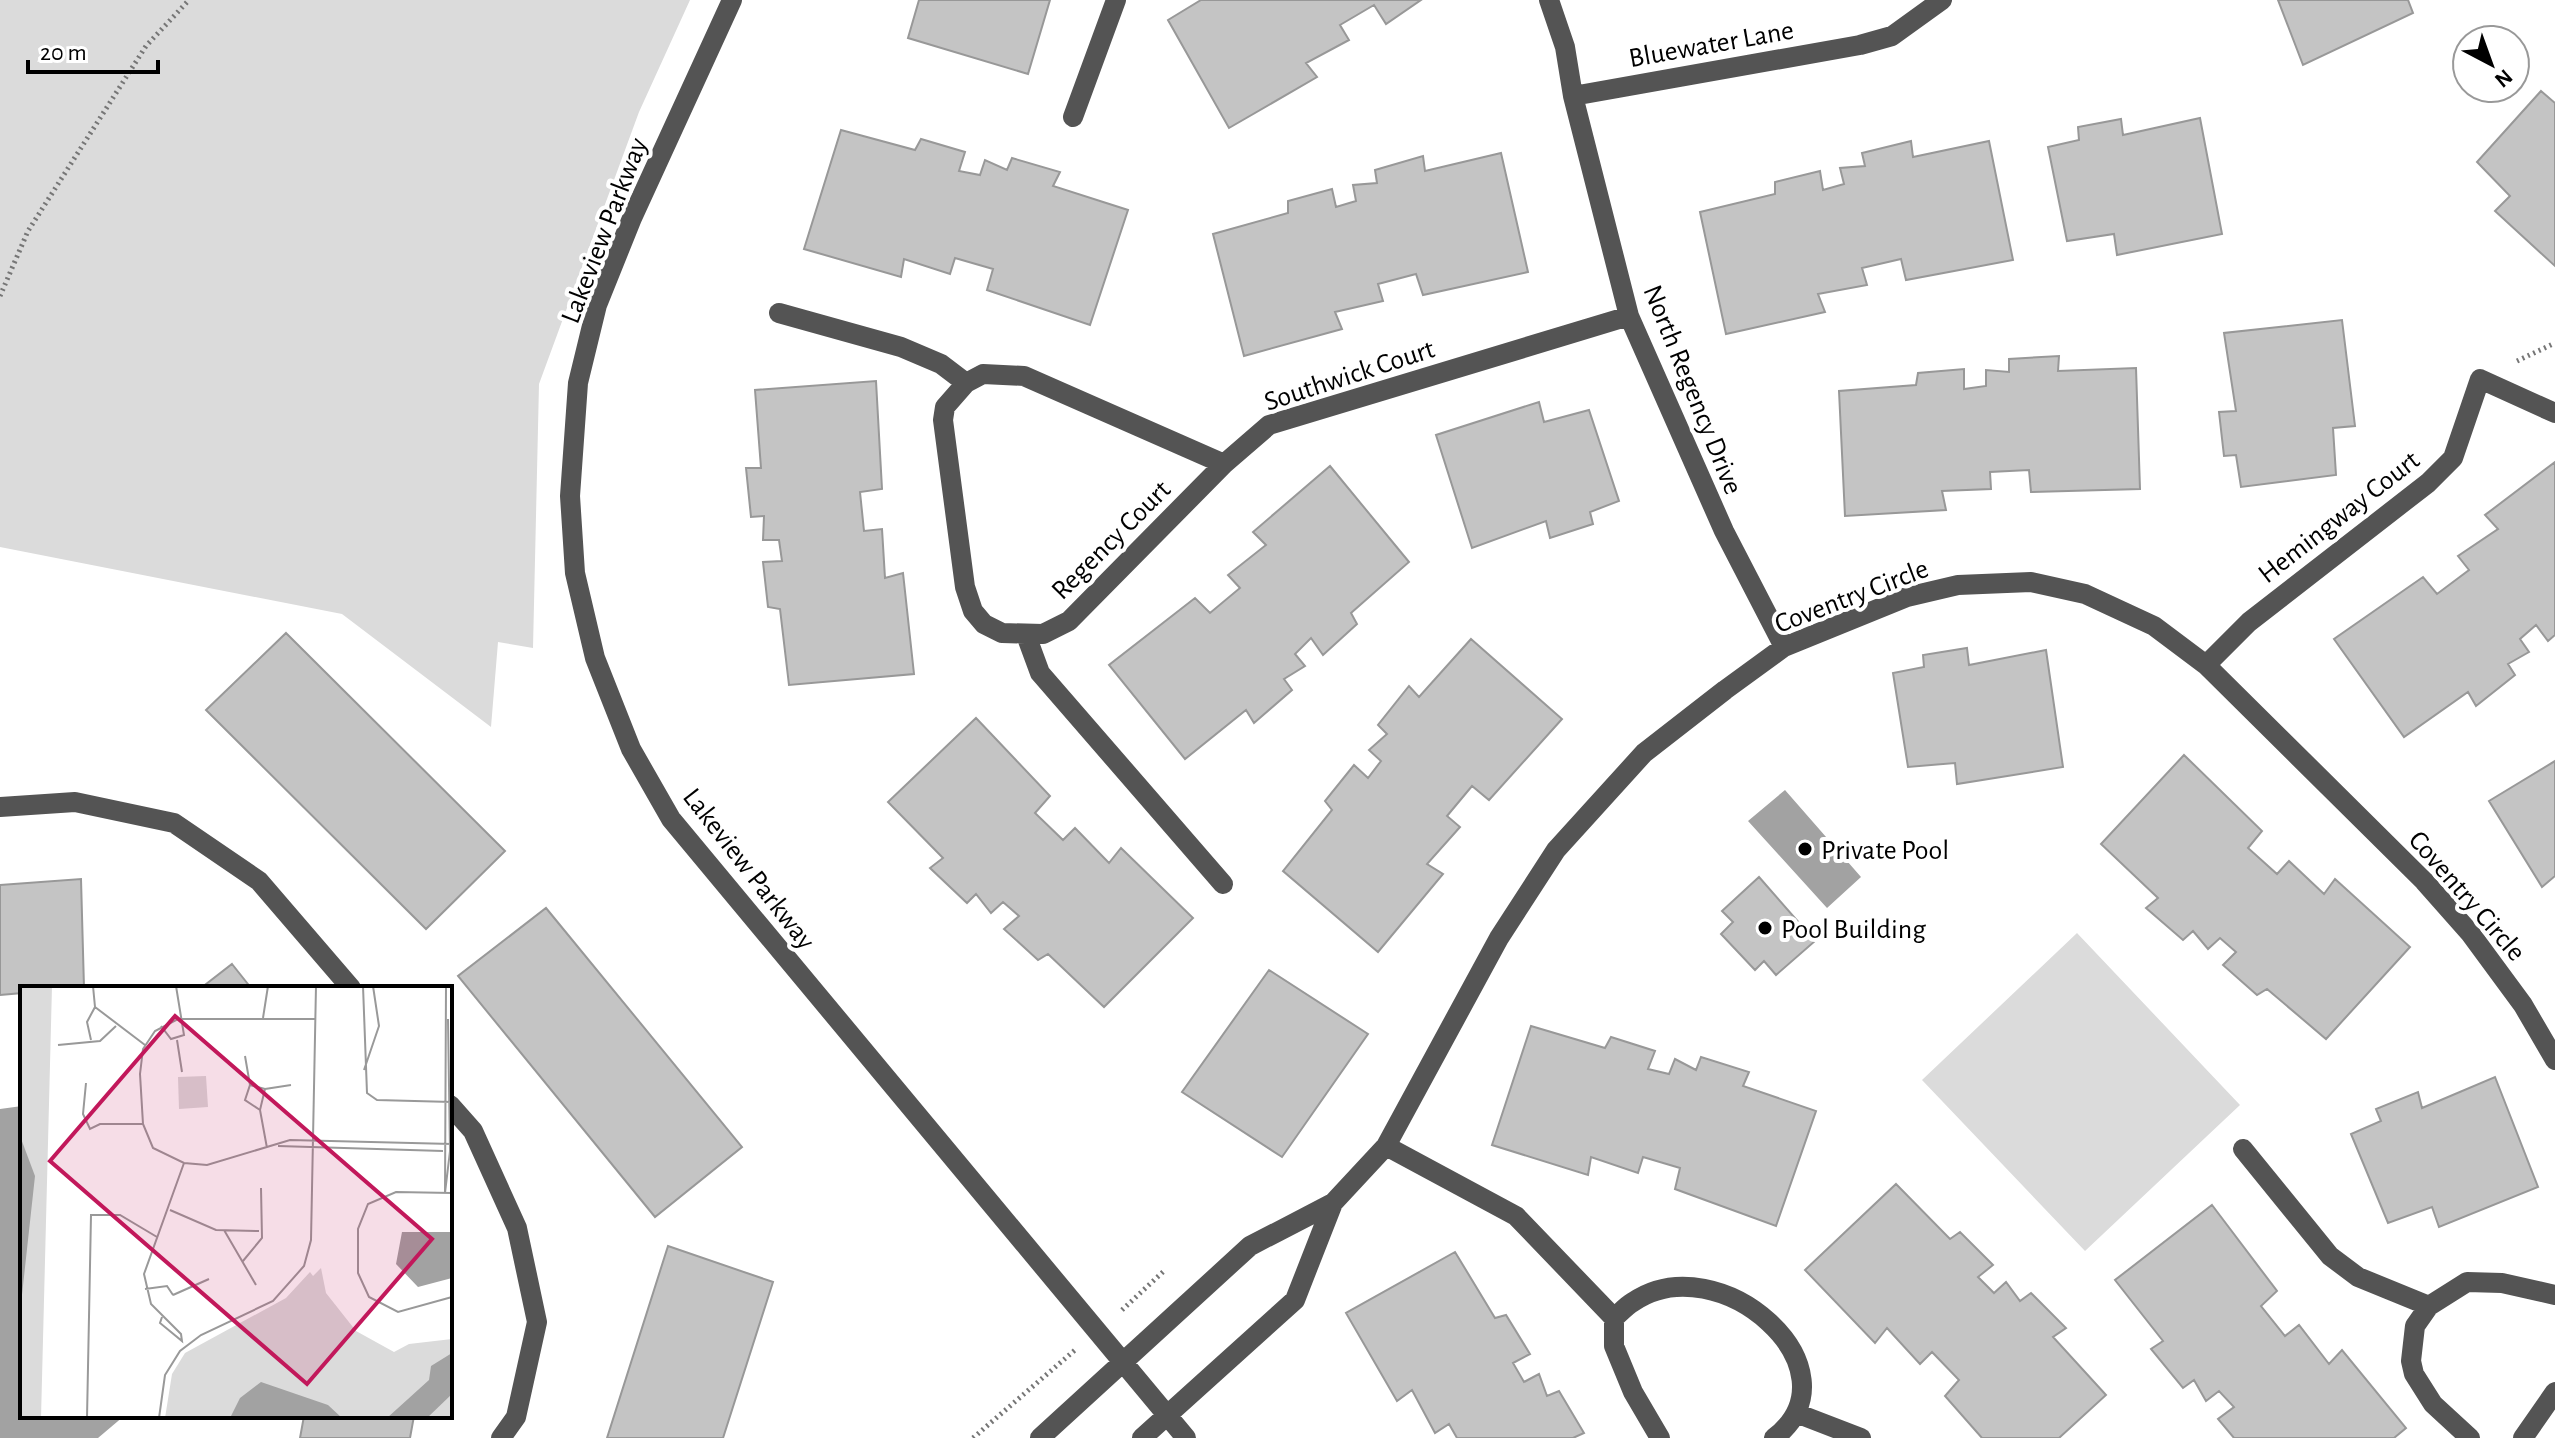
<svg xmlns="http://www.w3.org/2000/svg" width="2555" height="1438" viewBox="0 0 2555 1438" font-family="'Alegreya Sans',sans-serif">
  <rect width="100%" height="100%" fill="#fff"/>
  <path fill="#dbdbdb" d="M0,0H690L639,112L539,384L533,648L498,642L491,727L342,614L0,547Z
    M2077,933L2240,1105L2085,1251L1922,1080Z"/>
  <path fill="#a2a2a2" d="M1785,790L1861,877L1827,908L1748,821Z
    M22,1106V1416H124L98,1438H0V1109Z"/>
  <path fill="#c4c4c4" stroke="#989898" stroke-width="2" d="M919,0H1050L1028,74L908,38Z
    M1201,0H1421L1386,24L1374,5L1340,25L1349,40L1306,63L1317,77L1229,128L1168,20Z
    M2278,0H2408L2413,13L2303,65Z
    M2541,91L2555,103V266L2495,211L2510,196L2477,162Z
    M2200,118L2222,234L2117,255L2114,234L2067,241L2048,147L2079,140L2078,127L2121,119L2123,135Z
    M841,130L915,150L921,139L965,152L959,171L980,175L985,160L1007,170L1012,158L1060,172L1053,186L1128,210L1090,325L987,290L993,269L955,258L950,274L904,259L901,277L804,249Z
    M1911,141L1913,157L1989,141L2013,260L1906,280L1901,259L1862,268L1867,285L1818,294L1825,312L1726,334L1700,212L1775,194V182L1820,171L1823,190L1844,184L1840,168L1865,166L1862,153Z
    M1501,153L1528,272L1423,295L1416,274L1378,284L1383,301L1335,312L1342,329L1244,356L1213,234L1288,213V201L1332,189L1336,207L1356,201L1353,185L1377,183L1375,170L1423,156L1425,171Z
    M2342,320L2355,426L2333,428L2336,475L2241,487L2236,455L2224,456L2219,412L2236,411L2224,333Z
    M2059,356L2058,371L2136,368L2140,489L2031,492L2029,470L1990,472L1991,489L1942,491L1946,510L1845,516L1839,391L1916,385L1918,373L1964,369V389L1986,386V370L2009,372V359Z
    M876,381L882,489L860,492L864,531L882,529L885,578L903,573L914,674L789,685L780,609L768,607L763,562L782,561L779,540H763L764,516L751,517L746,468H761L755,390Z
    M1539,402L1544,422L1589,410L1619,501L1590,512L1593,524L1550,538L1546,521L1472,548L1436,435Z
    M2555,462V635L2548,641L2536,625L2520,639L2529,652L2508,664L2515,675L2476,706L2468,692L2404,737L2334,639L2423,577L2437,594L2469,570L2458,556L2498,529L2485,515Z
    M1330,466L1409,562L1351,613L1357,624L1323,655L1311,638L1295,654L1305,666L1284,679L1292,690L1254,723L1246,710L1185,759L1109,665L1195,598L1210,613L1240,588L1228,575L1266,545L1253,532Z
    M286,633L505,851L426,929L206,710Z
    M1471,639L1562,719L1489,800L1472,786L1447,816L1460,827L1427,864L1443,874L1378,952L1283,871L1332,810L1325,801L1354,765L1368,778L1381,761L1369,750L1387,734L1378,725L1409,686L1419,697Z
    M1967,648L1969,665L2046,650L2063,767L1957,784L1955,763L1908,767L1893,673L1924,667L1923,655Z
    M976,718L1050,796L1035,813L1063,840L1075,828L1109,863L1121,848L1193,918L1104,1007L1048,954L1038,960L1004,929L1019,916L1003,902L991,913L976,894L967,903L930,868L943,858L888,802Z
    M2184,755L2262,831L2248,848L2277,874L2289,861L2324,894L2335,879L2410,947L2326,1039L2267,989L2257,995L2223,965L2236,952L2220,938L2208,949L2193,931L2183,940L2146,908L2158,898L2101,844Z
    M2555,761V876L2542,887L2489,801Z
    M1759,877L1815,941L1776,975L1764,961L1755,970L1721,934L1733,922L1722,911Z
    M81,879L84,988H22V993L0,995V885Z
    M546,908L742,1147L655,1217L458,976Z
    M232,964L251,988H201Z
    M1269,970L1368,1034L1282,1157L1182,1092Z
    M1531,1026L1605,1048L1611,1037L1655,1051L1648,1069L1669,1074L1675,1059L1696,1070L1701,1057L1749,1072L1743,1086L1816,1111L1776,1226L1675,1189L1680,1168L1643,1157L1638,1173L1591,1157L1588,1175L1492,1145Z
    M2495,1077L2538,1187L2439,1227L2432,1207L2388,1223L2351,1134L2381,1121L2376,1109L2418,1092L2422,1108Z
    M1896,1184L1950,1239L1960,1232L1993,1265L1978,1277L1994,1293L2006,1282L2020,1301L2031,1293L2066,1328L2053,1337L2106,1395L2059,1438H1982L1945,1396L1959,1380L1932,1352L1920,1364L1887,1328L1875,1343L1805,1270Z
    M2212,1205L2277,1291L2261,1306L2285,1336L2299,1325L2329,1364L2342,1350L2406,1428L2394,1438H2234L2218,1419L2234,1407L2219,1391L2206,1401L2194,1380L2183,1388L2151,1349L2163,1341L2115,1280Z
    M668,1246L773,1282L723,1438H607Z
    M1455,1252L1495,1318L1506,1315L1530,1354L1513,1363L1524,1382L1539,1374L1547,1396L1559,1391L1584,1433L1573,1438H1457L1449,1424L1435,1433L1412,1390L1397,1401L1346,1313Z
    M304,1416H414L410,1438H300Z"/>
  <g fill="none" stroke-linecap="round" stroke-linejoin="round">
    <path stroke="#767676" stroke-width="5" stroke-dasharray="2 4" stroke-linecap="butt" d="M0,296L28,231L146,46L189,0
      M2517,361L2555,343
      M1122,1310L1165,1270
      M973,1438L1075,1350"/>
    <path stroke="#545454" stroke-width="20" d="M732,0L632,218L597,305L578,383L570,496L575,573L595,658L631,749L671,819L1186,1438
      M1549,0L1565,47L1573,96L1629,316L1724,531L1784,647
      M1573,96L1860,45L1892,36L1942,0
      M1073,117L1116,0
      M779,313L901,347L941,364L966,383
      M1224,464L1024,376L983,374L966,383L945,407L943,420L965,587L973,611L984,624L1002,633L1043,634L1069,621L1224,464L1269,425L1629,316
      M1026,635L1040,673L1223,884
      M2206,665L2249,622L2428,483L2453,458L2480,379L2555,413
      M0,807L75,802L174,823L259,881L351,988
      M450,1105L473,1131L517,1228L537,1322L516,1417L501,1438
      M1386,1146L1516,1216L1614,1318V1346L1633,1392L1660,1438
      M2243,1149L2330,1256L2358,1277L2429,1306
      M1614,1318C1620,1313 1626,1306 1633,1302C1719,1243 1863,1370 1774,1438
      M1796,1413L1861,1438
      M1040,1438L1250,1246L1333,1203L1386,1146L1499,938L1556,850L1644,753L1725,690L1784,647L1907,597L1958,585L2031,582L2085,594L2154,626L2206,665L2424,881L2470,933L2523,1005L2555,1060
      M1142,1438L1295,1300L1333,1203
      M2470,1438L2433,1404L2414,1374L2411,1361L2415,1326L2429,1306L2467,1282L2502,1283L2555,1295
      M2523,1438L2555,1392"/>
  </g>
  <g fill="#000" stroke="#fff" stroke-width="3">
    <circle cx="1805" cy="849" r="8"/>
    <circle cx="1765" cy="928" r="8"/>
  </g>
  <g text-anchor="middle" stroke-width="8" stroke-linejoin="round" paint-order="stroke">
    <g font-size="28" fill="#000" stroke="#fff">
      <text transform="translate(1711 43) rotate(-10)" y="10">Bluewater Lane</text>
      <text transform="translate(603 230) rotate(-69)" y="10">Lakeview Parkway</text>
      <text transform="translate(1349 374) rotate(-18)" y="10">Southwick Court</text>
      <text transform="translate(1694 389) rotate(68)" y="10">North Regency Drive</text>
      <text transform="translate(2338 516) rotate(-38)" y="10">Hemingway Court</text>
      <text transform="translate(1110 539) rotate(-45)" y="10">Regency Court</text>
      <text transform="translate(1851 595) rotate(-21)" y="10">Coventry Circle</text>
      <text transform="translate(750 868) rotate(52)" y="10">Lakeview Parkway</text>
      <text transform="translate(2468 895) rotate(49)" y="10">Coventry Circle</text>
    </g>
    <g font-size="28" fill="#000" stroke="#fff" text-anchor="start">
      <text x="1821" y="859">Private Pool</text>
      <text x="1781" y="938">Pool Building</text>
    </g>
  </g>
  <g transform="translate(20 986)">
    <rect width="432" height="432" fill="#fff"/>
    <path d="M0,0H32L21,432H0ZM186,90L188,121L159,123L158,91ZM301,282L306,307L336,345L374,366L389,358L432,353V432H145L152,388L165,367L266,312L290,286L293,290Z" fill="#dbdbdb"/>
    <path d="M0,150L15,190L0,327ZM382,246H432V292L398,301L376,278ZM432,367V408L407,432H367L409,394L411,380ZM241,396L308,419L322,432H210L220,412Z" fill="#a2a2a2"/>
    <path fill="none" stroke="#999" stroke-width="2" d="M343,0L347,107L357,114L432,116M75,21L125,59M243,32L248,0M296,33H158L135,45L123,63L120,88L123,138L133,162L164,177L187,179L270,154L432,158M141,40L151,53L164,49L156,0M71,54L67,36L75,21L73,0M157,54L162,86M38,59L80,55L96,40M225,70L230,99M344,84L359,40L353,0M66,97L63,128L70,143L80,138H123M245,103L271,99M240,124L225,114L230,99L245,103L240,124L247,162M258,160L423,165M425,207L426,0M425,207L430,165L428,33M432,207L376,206L348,218L338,243V287L349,311L378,326L432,311M150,224L196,244L239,245M204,244L236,299M223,275L242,252L241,202M125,303L147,300L153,309M153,309L189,293M142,331L140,337L162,355L161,348L131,318L124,288L164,177M67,432L71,229H100L137,251M139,432L145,389L160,365L181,349L253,315L284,280L291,254L296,0"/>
    <path fill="#c2185b" fill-opacity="0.15" stroke="#c2185b" stroke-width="4" d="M155,30L412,253L287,398L30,175Z"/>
    <rect width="432" height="432" fill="none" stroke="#000" stroke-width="4"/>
  </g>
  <g transform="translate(2491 64) rotate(139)"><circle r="38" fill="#ffffff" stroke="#999999" stroke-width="2"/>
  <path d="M0-6L14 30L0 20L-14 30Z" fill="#000000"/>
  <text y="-12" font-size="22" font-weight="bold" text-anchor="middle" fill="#000000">N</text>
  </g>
  <path d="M28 60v12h130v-12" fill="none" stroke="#000000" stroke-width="4"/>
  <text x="40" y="60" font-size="24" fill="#000000" stroke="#ffffff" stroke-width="6" paint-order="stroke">20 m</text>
</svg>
